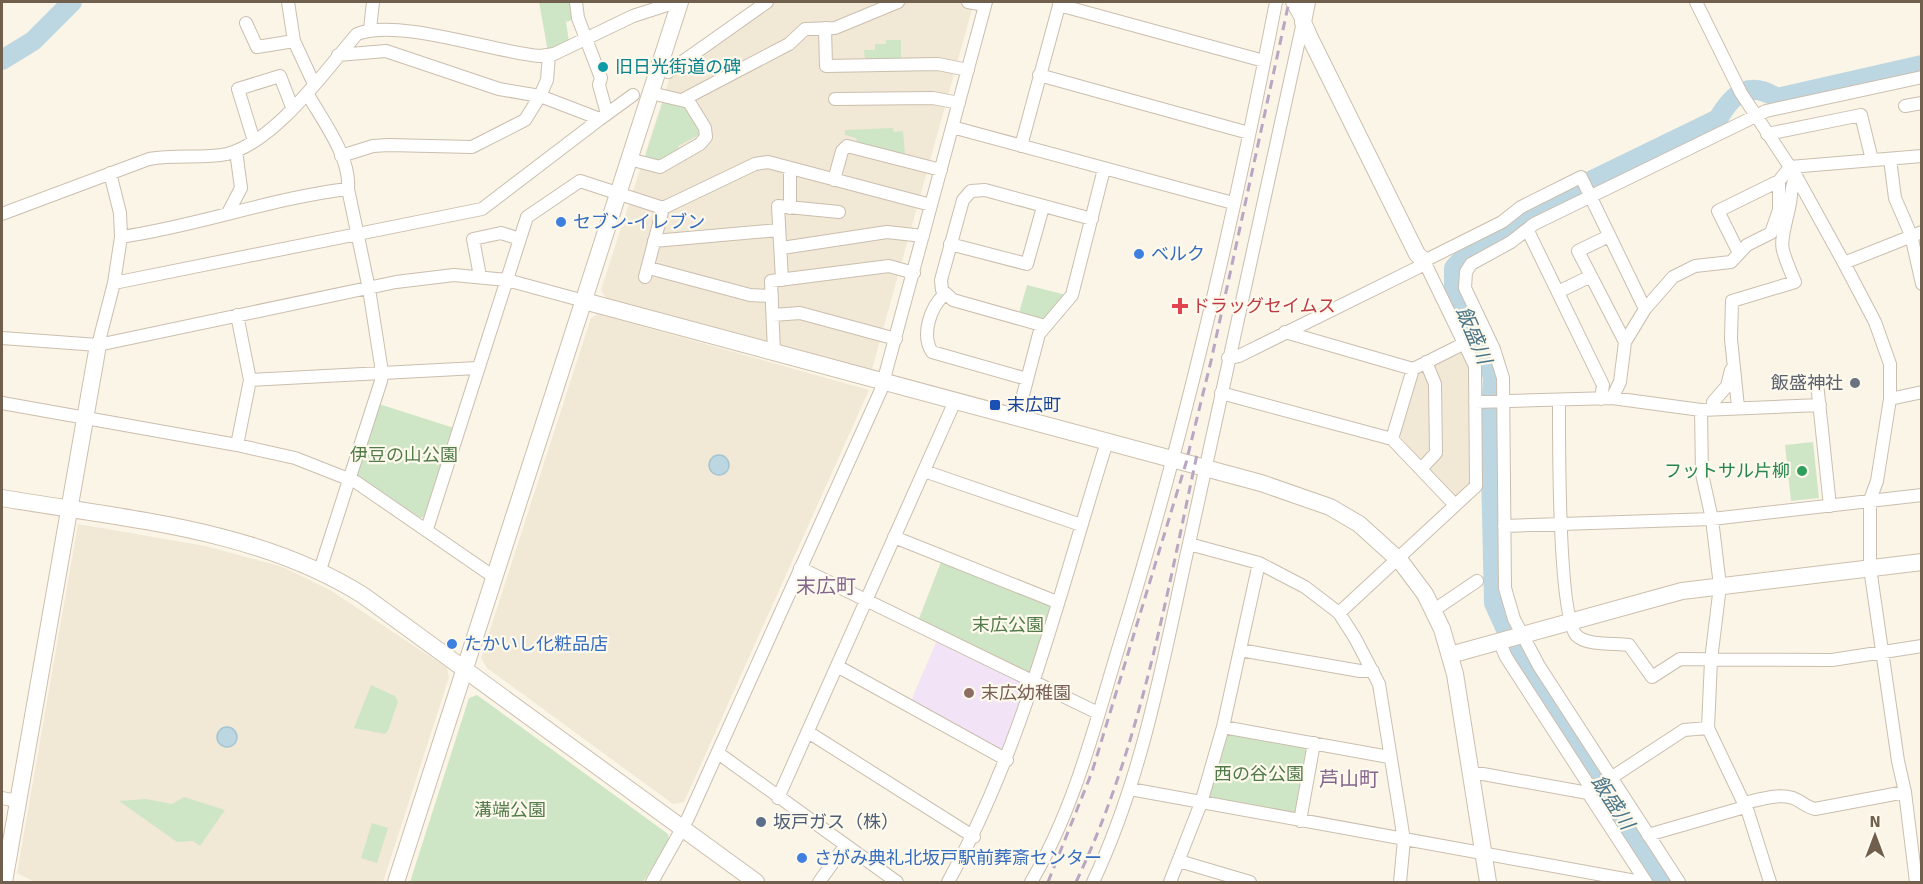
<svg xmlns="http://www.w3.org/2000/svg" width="1923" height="884" viewBox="0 0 1923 884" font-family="Signika,'Noto Sans JP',sans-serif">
  <rect width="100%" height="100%" fill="#faf5e7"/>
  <path fill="#f1e8d6" d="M771,2H974L872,369L606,298L601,290L670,77Z
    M598,314L869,390L684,802L673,804L487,668L481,658L591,318Z
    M1459,351L1463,352L1471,368L1472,485L1453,499L1399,435L1416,374Z
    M78,524L205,546L283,567L330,590L447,668L449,677L383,882H35L17,873Z"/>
  <path fill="#f2e3f6" d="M937,640L1024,682L1026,686L1005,749L1000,750L911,701Z"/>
  <path fill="#cfe6c6" d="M539,2H572L575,19L566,22L569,42L548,52Z
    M886,40H901V60H865L864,50H875V44H886Z
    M663,101L674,105L685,103L701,129L699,135L678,146L680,151L661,161L644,160Z
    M893,128L894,132L903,131L905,157L857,144L856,138L845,135V130Z
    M1027,285L1066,295L1043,320L1019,313Z
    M379,404L454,428L425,516L421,518L359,479L356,473Z
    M1813,442L1819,498L1791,501L1785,445Z
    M941,562L1048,603L1050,608L1031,671L1028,673L918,621Z
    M371,685L395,696L398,701L388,731L385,734L354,728Z
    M477,695L668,834L669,840L643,882H410L469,698Z
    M1229,734L1308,748L1295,816L1211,800L1208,796L1225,736Z
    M184,797L225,810L200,846L193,841L177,842L119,801L146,799L172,804Z
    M372,823L388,828L377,863L361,858Z"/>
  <path fill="#bdd7e2" stroke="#a4c5d3" stroke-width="1.5" d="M709 465a10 10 0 1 1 20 0a10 10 0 1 1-20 0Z
    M217 737a10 10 0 1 1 20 0a10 10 0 1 1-20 0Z"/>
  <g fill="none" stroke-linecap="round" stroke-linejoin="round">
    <path stroke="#bdd7e2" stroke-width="20" d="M2,60L33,41L72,2
      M1665,882L1515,650L1494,603L1490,428L1493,378L1488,361L1454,286V268L1473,248L1502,235L1537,207L1718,119C1733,93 1749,80 1777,98L1922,65"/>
    <defs>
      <path id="street" d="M288,2L294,41
        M576,2L578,18L601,78L599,85L607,114
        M968,2L985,5
        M1696,2L1741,93L1796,176L1844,263L1875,322L1890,364V399L1877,481L1870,500V568L1898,761L1905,792L1916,882
        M1059,5L1264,61
        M246,23L257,47L294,41L314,84
        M825,28L826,66L938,64L968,70
        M370,29L373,2
        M338,55L386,51L499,89L540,96L547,80L549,55
        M668,72L767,2
        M1039,75L1249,133
        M307,93C322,120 351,157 348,189L369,289L382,372L381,381L320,570
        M684,99L789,44L805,29L835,28L898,2
        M835,99L933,98L959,103
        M1905,106L1922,103
        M952,127L1233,203
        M1767,134L1861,115L1872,160
        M254,141L238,89L280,76L292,107
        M1021,146L1060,2
        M341,156L373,146L389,145L472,147L525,120L540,96L600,119L633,95
        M629,159L660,167L700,144L706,137L705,128L689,102L651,93
        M1890,159L1895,198L1911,235L1922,284
        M110,173L120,213L121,237
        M834,180L842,151L847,146L941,170
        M790,208V168
        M228,213L241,188L236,151
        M2,214L149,159C176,154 203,159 227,154C276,141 325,71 357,34C400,18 492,52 540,56L554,54L633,16L676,2
        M1528,231L1603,385L1601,399
        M1609,236L1578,251L1625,342
        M654,241L778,230
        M950,244L1027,264L1043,207
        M782,248L887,232L923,236
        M1739,253L1718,211L1779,181
        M1844,263L1922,232
        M649,268L750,295L772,296
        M480,276L473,239L501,233L520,239
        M645,277L663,208L755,164L768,162L931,205
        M782,280L778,206L839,212
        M114,283L482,209L600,119
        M1558,292L1591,276
        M945,294C930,307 921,335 932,352L1027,379
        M773,315L800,313L896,339
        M1045,326L953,300L942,290L941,280L963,200L971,191L985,190L1092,219
        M1285,332L1413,369
        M2,338L98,345L396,282L454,275L507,280L584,301
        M98,345L114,283L121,237C198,226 271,198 348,189
        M774,352L771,281L889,266L914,273
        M1228,358L1239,356L1425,264
        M250,380L477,368
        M1817,383L1830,506
        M1221,393L1392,439L1455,505
        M1612,398L1620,382L1625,342L1645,309L1673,277L1695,266L1731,262L1747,245L1771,233L1779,210V181L1790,167L1922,156
        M1890,399L1922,392
        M1475,402L1612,398L1701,410L1702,474L1712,519L1720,586L1711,660L1708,728L1748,812L1770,882
        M1559,402C1559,439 1558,612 1576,635C1586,646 1615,643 1629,645L1652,677L1680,659L1832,660L1922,646
        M1713,402L1727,386L1731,370
        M2,403L237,445L295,458L356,482L494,577
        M1738,407L1731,339L1732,301L1795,282C1778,242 1780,249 1789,208C1792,196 1790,187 1796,176
        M1701,410L1820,405
        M1017,418L1039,334L1072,295L1104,169
        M1392,439L1413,369L1465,343
        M237,445L250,380L237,315
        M1421,469L1436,453L1435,384L1426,362
        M924,471L1081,525
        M1504,526L1712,519L1922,495
        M427,529L527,217L580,181L663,208
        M894,537L1057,602
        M1189,544L1259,563L1305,587L1339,613L1355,638L1379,684L1404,840L1400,882
        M800,568L1098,713
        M1434,610L1477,581
        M1339,613L1476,486L1475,366L1424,261L1502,222L1521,207L1581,177L1645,309
        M1499,641L1506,657L1592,790
        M1240,650L1360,671H1373
        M837,666L1007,760
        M1223,727L1389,757
        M808,732L974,837
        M718,753L897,882
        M1471,774H1483L1588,793L1684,730L1708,728
        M1130,789L1641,882
        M1588,793L1646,882
        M2,798L17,801
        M778,798L955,401
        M1744,803C1759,800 1777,793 1793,798C1801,801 1806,807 1815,809L1905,792
        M1300,821L1314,743
        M1648,835L1745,807
        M1179,861L1250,882
        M652,882L688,818L881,390L986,2
        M819,882L845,846
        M948,882C1024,746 1060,590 1107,442
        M1031,882C1074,810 1095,725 1119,646C1185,434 1234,219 1276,2
        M1093,882C1144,774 1164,655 1190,539C1228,367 1265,194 1303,22L1292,2
        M1170,882L1201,803L1223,727L1259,563
        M1679,882L1539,666L1514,619L1505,588L1503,378L1494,349L1465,288L1466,272L1471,264L1511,242L1534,224L1766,111L1922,77"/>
      <path id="secondary" d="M1307,2L1303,22L1309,36L1417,254L1424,261
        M584,301L1261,483L1330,507L1359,524L1401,562L1425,594L1442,629L1455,674L1488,882
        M2,498C124,519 257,528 364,596L756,882
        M1450,655L1682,591L1922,562
        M4,882L98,345
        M396,882L680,2"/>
    </defs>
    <use href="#street" stroke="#cbbeae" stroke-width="14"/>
    <use href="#secondary" stroke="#cdbfac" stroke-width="18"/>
    <use href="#street" stroke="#fff" stroke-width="12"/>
    <use href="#secondary" stroke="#fff" stroke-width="16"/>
    <path stroke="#b9a6c3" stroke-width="3" stroke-dasharray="9 6" stroke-linecap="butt" d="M1048,882L1092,772L1186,463L1211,361L1289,2
      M1076,882C1141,746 1166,597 1198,450"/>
  </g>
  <circle fill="#0f9aa8" stroke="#fdf9ec" stroke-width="2" cx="603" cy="67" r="6"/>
  <g fill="#3f7fe0" stroke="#fdf9ec" stroke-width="2">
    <circle cx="561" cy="222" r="6"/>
    <circle cx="1139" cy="254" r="6"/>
    <circle cx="452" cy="644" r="6"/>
    <circle cx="802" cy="858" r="6"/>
  </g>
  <path fill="#e0444e" stroke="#fdf9ec" stroke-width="2" d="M1177 297h6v6h6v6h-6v6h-6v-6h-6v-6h6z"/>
  <circle fill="#6b7280" stroke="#fdf9ec" stroke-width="2" cx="1855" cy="383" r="6"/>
  <rect fill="#1a4fb4" stroke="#fdf9ec" stroke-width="2" x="989" y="399" width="12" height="12" rx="3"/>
  <circle fill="#2e9e5b" stroke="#fdf9ec" stroke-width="2" cx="1802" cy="471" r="6"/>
  <circle fill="#8d6e63" stroke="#fdf9ec" stroke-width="2" cx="969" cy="693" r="6"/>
  <circle fill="#5c6f8a" stroke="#fdf9ec" stroke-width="2" cx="761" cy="822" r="6"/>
  <g text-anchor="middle" stroke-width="4.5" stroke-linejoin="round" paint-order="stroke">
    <g font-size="18" fill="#0d838f" stroke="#fdf9ec" text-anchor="start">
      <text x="615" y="73">旧日光街道の碑</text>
    </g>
    <g font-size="18" fill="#366cbe" stroke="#fdf9ec" text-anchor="start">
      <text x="573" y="228">セブン-イレブン</text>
      <text x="1151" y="260">ベルク</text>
      <text x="464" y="650">たかいし化粧品店</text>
      <text x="814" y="864">さがみ典礼北坂戸駅前葬斎センター</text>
    </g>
    <g font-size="18" fill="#be3a42" stroke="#fdf9ec" text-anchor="start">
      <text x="1192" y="312">ドラッグセイムス</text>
    </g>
    <g font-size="18" fill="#5b616d" stroke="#fdf9ec" text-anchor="end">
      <text x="1843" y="389">飯盛神社</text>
    </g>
    <g font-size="18" fill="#164399" stroke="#fdf9ec" text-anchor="start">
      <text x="1007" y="411">末広町</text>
    </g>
    <g font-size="18" fill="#527b4a" stroke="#fdf9ec">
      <text x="404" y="461">伊豆の山公園</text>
      <text x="1008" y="631">末広公園</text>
      <text x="1259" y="780">西の谷公園</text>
      <text x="510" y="816">溝端公園</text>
    </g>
    <g font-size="18" fill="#27864d" stroke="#fdf9ec" text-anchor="end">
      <text x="1790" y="477">フットサル片柳</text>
    </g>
    <g font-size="18" fill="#785e54" stroke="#fdf9ec" text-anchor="start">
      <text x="981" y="699">末広幼稚園</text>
    </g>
    <g font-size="18" fill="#4e5e75" stroke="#fdf9ec" text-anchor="start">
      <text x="773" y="828">坂戸ガス（株）</text>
    </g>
    <g font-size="20" font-style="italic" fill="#4c7789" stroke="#fdf9ec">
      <text transform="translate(1474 335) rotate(67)" y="7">飯盛川</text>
      <text transform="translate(1613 802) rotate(57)" y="7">飯盛川</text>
    </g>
    <g font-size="20" fill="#85668d" stroke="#fdf9ec">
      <text x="826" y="593">末広町</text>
      <text x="1349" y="786">芦山町</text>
    </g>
  </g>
  <rect width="1923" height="884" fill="none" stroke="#715f4e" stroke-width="6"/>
  <g transform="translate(1875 836)" stroke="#fdf9ec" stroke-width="4.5" paint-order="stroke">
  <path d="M0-4.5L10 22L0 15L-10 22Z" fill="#715f4e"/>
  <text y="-9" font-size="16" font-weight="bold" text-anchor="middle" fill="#715f4e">N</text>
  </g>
</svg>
